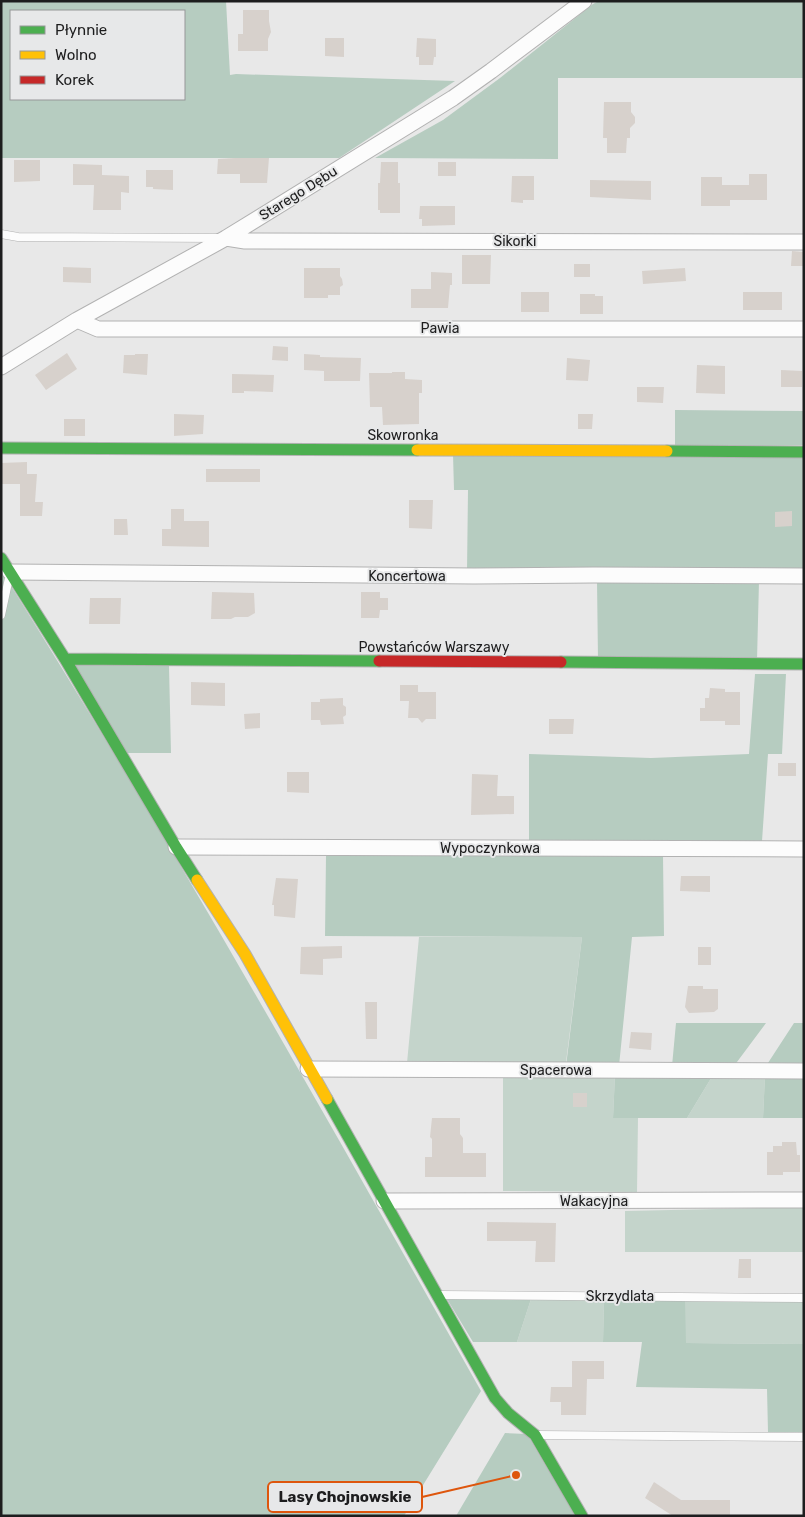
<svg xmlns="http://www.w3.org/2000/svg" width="805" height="1517" viewBox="0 0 805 1517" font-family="Rubik,sans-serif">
  <rect width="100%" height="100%" fill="#e8e8e8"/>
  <path fill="#c4d4cb" d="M419,937H582L566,1062L407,1063Z
    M615,1074L613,1118H638L637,1192L503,1191V1075Z
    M713,1075H765L763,1118H687Z
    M804,1207V1252H625V1211Z
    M531,1299L604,1300L603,1342H517Z
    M685,1301L804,1302V1344L685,1343Z"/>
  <path fill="#b6ccc0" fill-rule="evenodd" d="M1,1H226L230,75L236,74L455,81L339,158H1ZM11,11H184V99H11Z
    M599,1H804V78H558V159L375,158L443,120L500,78L593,4Z
    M675,410L804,411V445L675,448Z
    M453,454L804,458V574L467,572L468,490H454Z
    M1,570C170,839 325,1115 481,1391L404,1516H1Z
    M597,581H759L757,660H598Z
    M72,664L169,666L171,753H124Z
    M755,674H786L782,754H768L762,841L529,842V754L651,758L749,754Z
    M326,856H663L664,936L632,937L619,1066H566L582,937L325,936Z
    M676,1023H766L734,1066H672Z
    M794,1023H804V1066H766Z
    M615,1074L713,1075L687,1118H613Z
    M804,1074V1118H763L765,1075Z
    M447,1299H531L517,1342H473Z
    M604,1300L685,1301L686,1343L804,1344V1432H768L767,1389L636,1387L642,1342H603Z
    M505,1433L527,1434L575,1516H456Z"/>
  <path fill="#d7d1cc" d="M243,10H269V21L271,32L268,39V51H238V34H243Z
    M325,38H344V57L325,56Z
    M417,38L436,39V57H434L433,65H419V57H416Z
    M604,102H631V112L635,117V123L630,128V138H627L626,153H607V138H603Z
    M235,158H269L267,183H240V174H217L218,159Z
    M14,160H40V181L14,182Z
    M381,162H398V183H400V213H380V210H378V183H380Z
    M438,162H456V176H438Z
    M73,164L102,165V175L129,176V193L121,192V210H93L94,185H73Z
    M146,170H173V190L153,189V187H146Z
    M749,174H767V200H730V206H701V177H722V185H749Z
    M512,176H534V200H523V203L511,202Z
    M590,180L651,181V200L590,197Z
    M420,206H455V225L422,226V219H419Z
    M792,251L804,252V266H791Z
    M462,255H491L490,284H462Z
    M574,264H590V277H574Z
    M63,267L91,268V283L63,282Z
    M304,268H340V276L342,279L343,285L340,287V295H328V298H304Z
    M685,268L686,281L643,284L642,271Z
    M431,272L452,273V285H450L448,308H411V289H431Z
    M521,292H549V312H521Z
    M743,292H782V310H743Z
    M580,294H595V296H603V314H580Z
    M273,346L288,347V361L272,360Z
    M67,353L77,369L46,390L35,375Z
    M135,354H148L147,375L123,373L124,355H135Z
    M304,354L320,355V357L361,358L360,381H324V371L304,370Z
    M567,358L590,360L588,381L566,380Z
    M697,365L725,366V394L696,393Z
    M781,370L802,371V387H781Z
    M392,372H405V379L422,380V393H419V424L383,425L382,407H370L369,373H392Z
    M232,374L274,375L273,392L244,391V393H232Z
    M637,387H664L663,403L637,402Z
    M174,414L204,415L203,434L174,436Z
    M578,414H593L592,429H578Z
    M64,419H85V436H64Z
    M27,462V474H37L35,502H43L42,516H20V484H1V463Z
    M206,469H260V482H206Z
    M409,500H433L432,529L409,528Z
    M171,509H184V521H209V547L162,546V529H171Z
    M792,511V526L775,527V512Z
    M114,519H127L128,535H114Z
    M212,592L254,593L255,613L248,617H235L231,619H211Z
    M361,592H380V598H388V610H380L379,618H361Z
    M90,598H121L120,624H89Z
    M191,682L225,683V706L191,705Z
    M400,685H418V692H436V719H426L422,723L418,718H408L409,701H400Z
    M710,688L725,689V692H740V725H725V721H700V708H705V698H709Z
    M343,698V705L346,707V715L343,717L344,724L321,725L320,720H311V702H320V699Z
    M260,713V728L245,729L244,714Z
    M549,719H574L573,734H549Z
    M778,763H796V776H778Z
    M287,772H309V793L287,792Z
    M472,774L498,775L497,796H514V814L471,815Z
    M681,876H710V892L680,891Z
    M276,878L298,879L295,918L274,916V905H272Z
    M342,946V958L323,959V975L300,974L301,947Z
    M698,947H711V965H698Z
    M688,986H703V989H718V1009L714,1012L689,1013L685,1007Z
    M365,1002H377V1039H366Z
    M631,1032L652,1033L651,1050L629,1048Z
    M573,1093H587V1107H573Z
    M432,1118H460V1134L463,1138V1153H486V1177H425V1157H432V1139L430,1137Z
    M782,1142H796L797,1155H800V1172H783V1175H767V1152H773V1146H782Z
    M487,1222L556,1223L555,1262H535L536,1241H487Z
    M739,1259H751V1278H738Z
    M572,1361H604V1379H587L586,1415H561V1402H550L551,1387H572Z
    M654,1482L681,1500H730V1516H673L645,1498Z"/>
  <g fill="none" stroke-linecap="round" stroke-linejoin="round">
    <defs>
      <path id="lane" d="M1,234L18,237L221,238
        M1,615L9,578
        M441,1295L804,1298
        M538,1435L804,1437"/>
      <path id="street" d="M226,238L245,241L804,242
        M77,320L98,329H804
        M1,367L77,320L226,238L453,98L491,71L584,1
        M10,572L474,576L594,575L804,576
        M176,847L804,849
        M308,1069L804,1071
        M384,1201L804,1200"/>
      <path id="fast" d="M1,448L417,450
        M667,451L804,452
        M1,558L65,659L176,847L197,880
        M65,659L379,661
        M561,662L804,664
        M327,1099L495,1398L508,1413L535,1435L582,1516"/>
      <path id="slow" d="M417,450L667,451
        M197,880L245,954L327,1099"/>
      <path id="jam" d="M379,661L561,662"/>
    </defs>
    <use href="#lane" stroke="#b2b2b2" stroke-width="9"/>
    <use href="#street" stroke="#b2b2b2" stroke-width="17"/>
    <use href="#fast" stroke="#b2b2b2" stroke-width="13"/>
    <use href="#slow" stroke="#b2b2b2" stroke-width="13"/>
    <use href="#jam" stroke="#b2b2b2" stroke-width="13"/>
    <use href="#lane" stroke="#fcfcfc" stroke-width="8"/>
    <use href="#street" stroke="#fcfcfc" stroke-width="15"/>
    <use href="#fast" stroke="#4caf50" stroke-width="11"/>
    <use href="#slow" stroke="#ffc107" stroke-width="11"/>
    <use href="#jam" stroke="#c62828" stroke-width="11"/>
  </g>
  <g text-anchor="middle" stroke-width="4" stroke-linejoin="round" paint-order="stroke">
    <g font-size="14" fill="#1d1d1e" stroke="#e7e8e9">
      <text transform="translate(298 193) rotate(-32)" y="5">Starego Dębu</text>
      <text x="515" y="246">Sikorki</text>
      <text x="440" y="333">Pawia</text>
      <text x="403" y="440">Skowronka</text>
      <text x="407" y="581">Koncertowa</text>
      <text x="434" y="652">Powstańców Warszawy</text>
      <text x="490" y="853">Wypoczynkowa</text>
      <text x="556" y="1075">Spacerowa</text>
      <text x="594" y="1206">Wakacyjna</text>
      <text x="620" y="1301">Skrzydlata</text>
    </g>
  </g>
  <path fill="none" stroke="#de560d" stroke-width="2" d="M516 1475L422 1497"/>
  <circle fill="#de560d" stroke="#e7e8e9" stroke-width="2" cx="516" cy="1475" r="5"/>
  <rect fill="#e7e8e9" stroke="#de560d" stroke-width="2" x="268" y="1482" width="154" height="30" rx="5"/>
  <g font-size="15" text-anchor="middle" font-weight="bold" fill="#1d1d1e">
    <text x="345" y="1502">Lasy Chojnowskie</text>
  </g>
  <rect width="805" height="1517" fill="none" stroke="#1d1d1e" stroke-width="5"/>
  <rect x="10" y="10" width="175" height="90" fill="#e7e8e9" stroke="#969798"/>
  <rect x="20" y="26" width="25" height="8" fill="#4caf50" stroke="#969798"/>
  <text x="55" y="35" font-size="15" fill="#1d1d1e">Płynnie</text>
  <rect x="20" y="51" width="25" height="8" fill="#ffc107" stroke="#969798"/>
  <text x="55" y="60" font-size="15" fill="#1d1d1e">Wolno</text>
  <rect x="20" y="76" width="25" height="8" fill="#c62828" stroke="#969798"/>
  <text x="55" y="85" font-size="15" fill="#1d1d1e">Korek</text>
</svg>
